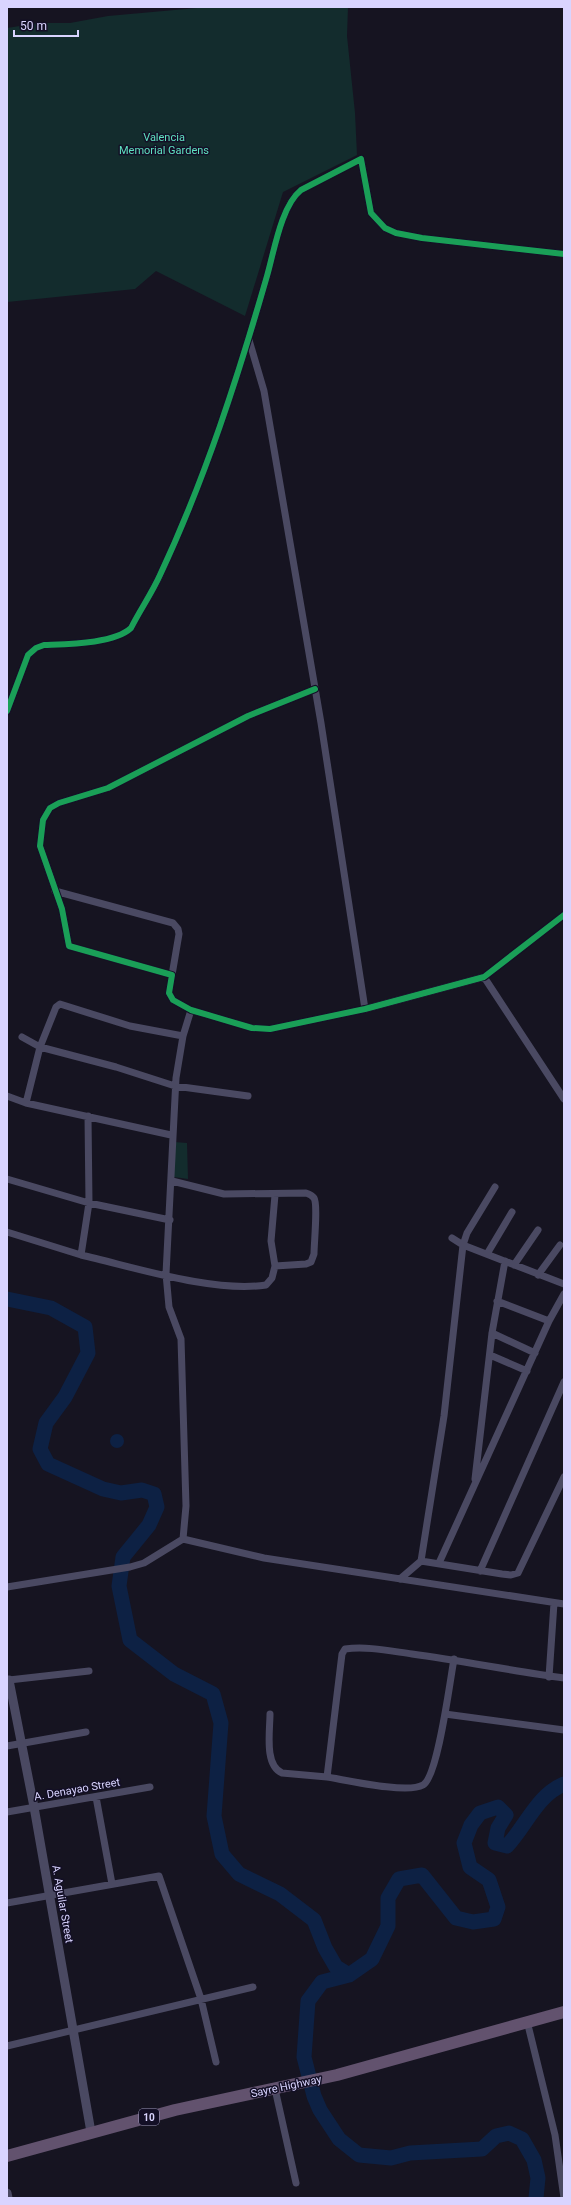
<svg xmlns="http://www.w3.org/2000/svg" width="571" height="2205" viewBox="0 0 571 2205" font-family="Roboto,sans-serif">
  <rect width="100%" height="100%" fill="#161421"/>
  <path fill="#132c2d" d="M208,7H348L347,36L355,113L357,155L283,192L245,316L156,271L135,289L7,302V28L39,23H70L108,16Z
    M174,1142L187,1143L188,1179L174,1177Z"/>
  <path fill="#0d2144" d="M110 1441a7 7 0 1 1 14 0a7 7 0 1 1-14 0Z"/>
  <g fill="none" stroke-linecap="round" stroke-linejoin="round">
    <path stroke="#0d2144" stroke-width="15" d="M7,1299L51,1308L85,1327L88,1353L65,1397L46,1423L40,1449L48,1464L103,1489L121,1493L142,1490L154,1494L157,1507L149,1525L123,1557L119,1586L130,1640L174,1674L213,1694L221,1723L214,1816L222,1854L239,1874L280,1894L314,1920L325,1948L336,1967L349,1975
      M536,2198L538,2178L534,2160L522,2139L509,2133L496,2136L482,2149L410,2153L391,2158L359,2155L339,2139L320,2110L314,2096L304,2057L308,2001L322,1982L349,1975L372,1959L388,1926V1898L399,1879L422,1875L456,1918L473,1922L494,1919L498,1907L489,1880L470,1867L464,1843L471,1825L480,1813L498,1807L506,1815L498,1828L495,1843L507,1846C526,1826 537,1795 564,1784"/>
    <path stroke="#4a4962" stroke-width="7" d="M249,340L264,391L321,723L365,1009
      M315,689L248,716L108,788L59,803L50,808L43,820L40,846L62,909L69,946L172,975L169,993L173,1000L191,1010L252,1028L270,1029L365,1009L484,977L564,915
      M7,711L28,655L36,648L44,645C67,644 114,644 131,628C140,610 152,593 160,575C205,479 238,377 267,276C274,252 281,206 301,190L361,159L371,213L385,228L396,233L422,238L564,254
      M55,891L173,923L178,929L179,934L172,975
      M484,977L564,1099
      M22,1037L40,1047L116,1067L175,1086L248,1096
      M7,1096L26,1103L171,1135
      M26,1103L40,1047L56,1007L60,1004L130,1026L183,1036
      M88,1116L89,1203L81,1255C134,1267 213,1293 266,1285L272,1278L275,1266L306,1264L311,1262L314,1254C314,1244 318,1204 314,1198C312,1195 309,1194 306,1193L224,1194L172,1181
      M7,1179L89,1203L170,1220
      M7,1232L81,1255
      M452,1238L463,1245L564,1284
      M487,1254L512,1212
      M514,1265L538,1230
      M275,1266L271,1241L275,1195
      M538,1275L560,1245
      M497,1301L549,1321
      M492,1333L535,1353
      M490,1355L527,1371
      M475,1479L492,1333L505,1261
      M183,1539L186,1506L181,1339L169,1307L166,1274L176,1078L183,1036L191,1010
      M421,1561L502,1574L511,1575L518,1573L564,1477
      M439,1563L549,1321L564,1294
      M480,1571L564,1382
      M400,1579L421,1561L444,1416L463,1245L467,1233L495,1187
      M7,1587L130,1567L144,1563L183,1539L264,1558L564,1604
      M549,1677L554,1603
      M9,1680L89,1671
      M270,1714C270,1731 264,1765 282,1773L327,1777L342,1654L345,1649C367,1646 390,1651 412,1654C463,1661 513,1671 564,1678
      M445,1714L564,1730
      M7,1746L86,1732
      M327,1777C346,1780 407,1794 423,1785C438,1777 450,1680 454,1659
      M96,1797L112,1884
      M7,1812L150,1787
      M7,1903L159,1876L201,1999L216,2062
      M527,2021L555,2135L564,2198
      M7,2046L253,1987
      M275,2089L296,2183"/>
    <path stroke="#4a4962" stroke-width="9" d="M7,1680H9L34,1807L91,2132
      M7,2193L8,2198"/>
    <path stroke="#62526e" stroke-width="12" d="M7,2156L175,2110L337,2075L564,2012"/>
    <defs>
      <path id="cycleway" d="M315,689L248,716L108,788L59,803L50,808L43,820L40,846L62,909L69,946L172,975L169,993L173,1000L191,1010L252,1028L270,1029L365,1009L484,977L564,915
        M7,711L28,655L36,648L44,645C67,644 114,644 131,628C140,610 152,593 160,575C205,479 238,377 267,276C274,252 281,206 301,190L361,159L371,213L385,228L396,233L422,238L564,254"/>
    </defs>
    <use href="#cycleway" stroke="#130f26" stroke-width="8"/>
    <use href="#cycleway" stroke="#1a9f57" stroke-width="6"/>
  </g>
  <g text-anchor="middle" stroke-width="3" stroke-linejoin="round" paint-order="stroke">
    <rect fill="#130f26" stroke="#9e99be" stroke-width="1" x="139" y="2109" width="20" height="16" rx="3"/>
    <g font-size="10" font-weight="bold" fill="#d9d4ff">
      <text x="149" y="2121">10</text>
    </g>
    <g font-size="11" fill="#5fe0c0" stroke="#130f26">
      <text x="164" y="141">Valencia<tspan x="164" dy="13">Memorial Gardens</tspan></text>
    </g>
    <g font-size="11" fill="#d9d4ff" stroke="#130f26">
      <text transform="translate(77 1789) rotate(-10)" y="4">A. Denayao Street</text>
      <text transform="translate(63 1904) rotate(80)" y="4">A. Aguilar Street</text>
      <text transform="translate(286 2086) rotate(-12)" y="4">Sayre Highway</text>
    </g>
  </g>
  <rect width="571" height="2205" fill="none" stroke="#d9d4ff" stroke-width="16"/>
  <path d="M14 30v6h64v-6" fill="none" stroke="#d9d4ff" stroke-width="2"/>
  <text x="20" y="30" font-size="12" fill="#d9d4ff" stroke="#130f26" stroke-width="3" paint-order="stroke">50 m</text>
</svg>
